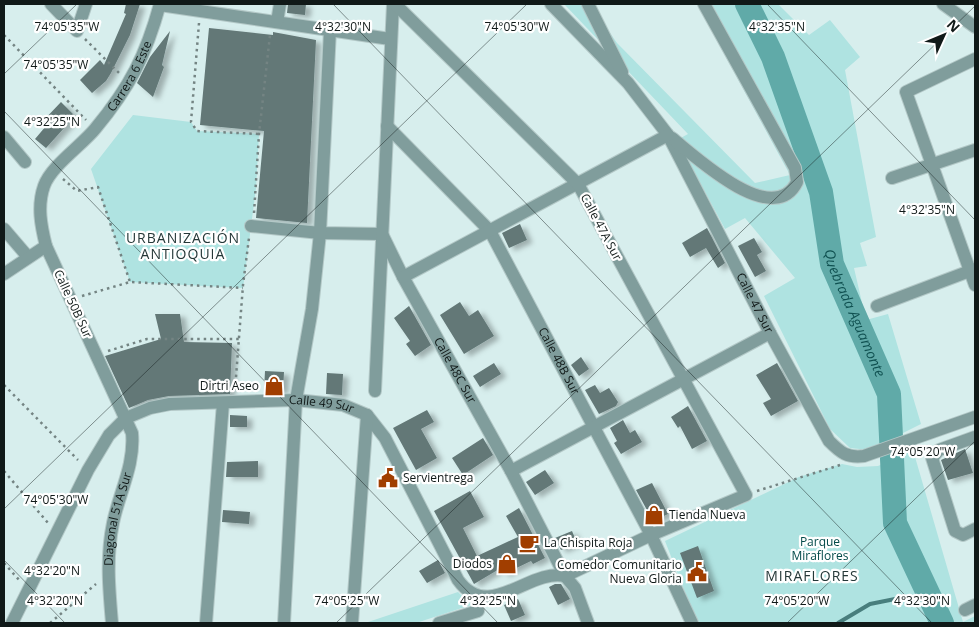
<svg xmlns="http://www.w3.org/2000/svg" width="979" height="627" viewBox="0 0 979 627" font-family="'Open Sans',sans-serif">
  <defs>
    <filter id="shadow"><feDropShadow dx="5.5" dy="3" stdDeviation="2.5" flood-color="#0004"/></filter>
  </defs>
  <rect width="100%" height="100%" fill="#d7eeed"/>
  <path fill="#afe3e1" d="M564,4H590L617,43L755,183L790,175L697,4H778L809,35L830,20L860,57L845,70L876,237L860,243L867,266L854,268L866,320L888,314L921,424L869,450L850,448L830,429L764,296L795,278L745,218L725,229L677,140L688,134Z
    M133,115L191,122L197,131L259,134L256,188L243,288L130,282L91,169Z
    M913,450L963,622L975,616V623H697L665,541L799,477L842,464L857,467L878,466Z
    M458,592L471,605L416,623H365Z"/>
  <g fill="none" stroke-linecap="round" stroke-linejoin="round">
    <path stroke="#487e7d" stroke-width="4" d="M838,623L870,604L900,598L933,602"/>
    <path stroke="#60aaa8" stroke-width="24" id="s1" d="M747,4L773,57L821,192L832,264L889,394L895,523L942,623"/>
  </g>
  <path fill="#637877" filter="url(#shadow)" d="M126,4H140L130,35L111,73L106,81L92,93L80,80L100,60L104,65L126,14L124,13Z
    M288,4H306L305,15L287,13Z
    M209,28L273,35V32L316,40L307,223L256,218L264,131L200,125Z
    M170,31L162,65L164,67L153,97L137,83L150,57Z
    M61,102L75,116L46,148L35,139L46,126L42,122Z
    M520,224L527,240L509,248L502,233Z
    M707,228L725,263L718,268L706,248L690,257L682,243Z
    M754,238L762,252L757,255L766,271L755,277L738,246Z
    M460,302L469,316L478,310L494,336L464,354L440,315Z
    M409,306L431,345L415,356L406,344L410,341L394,318Z
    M155,314H180L184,342L232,343L230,394L169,396L148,400L129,408L105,356L161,339Z
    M581,357L589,369L579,376L571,365Z
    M494,363L501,374L480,387L473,376Z
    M777,363L798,401L771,416L763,403L771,399L756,375Z
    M265,371L284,372L283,391L264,390Z
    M327,373L343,374L342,395L326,394Z
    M595,385L600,393L609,388L618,402L616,406L599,414L585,390Z
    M688,406L707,441L692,449L680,426L678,428L671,417Z
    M427,410L434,422L421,429L437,458L416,470L393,428Z
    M230,415L247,416V427H230Z
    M623,420L630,433L635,430L642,442L621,454L614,443L617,441L610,428Z
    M483,438L493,455L463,475L452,458Z
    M965,449L973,473L948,480L941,460Z
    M258,461V477H226L227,462Z
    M545,470L554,483L535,495L526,482Z
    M652,483L668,514L653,521L636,490Z
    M470,491L484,517L463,528L477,556L518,537L506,516L519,508L545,558L533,564L531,561L504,574L501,568L474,584L434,511Z
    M223,510L250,512L249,524L222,522Z
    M572,531L577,543L561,550L555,538Z
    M698,546L714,591L697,598L680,553Z
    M438,560L445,573L427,583L419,571Z
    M555,584H561L570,599L558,605L549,587Z
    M518,599L525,615L511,621L504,605Z"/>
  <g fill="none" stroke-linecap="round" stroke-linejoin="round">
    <defs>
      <g id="minor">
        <path d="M51,4L77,31L86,4"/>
        <path id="s2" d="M551,4L628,83L668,135L770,333L829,441C841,453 847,458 864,456L975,417"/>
        <path d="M588,4L622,72"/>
        <path d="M943,4L975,27"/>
        <path d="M160,5L390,39"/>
        <path d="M277,22L280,4"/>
        <path d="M975,59L906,92L975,285"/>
        <path id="s3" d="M387,126L490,231L651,535L692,623"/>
        <path d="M4,137L25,162"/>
        <path d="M672,138C695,156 773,230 797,182L795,168L704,4"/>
        <path d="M892,178L975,150"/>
        <path id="s4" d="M251,226L320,233L382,234L403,277L511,471L565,576L575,588L588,623"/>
        <path d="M4,229L28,257"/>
        <path d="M4,274L46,246"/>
        <path d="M403,277L668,135"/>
        <path d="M877,306L975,269"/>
        <path d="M375,391L393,4"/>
        <path d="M975,437L939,450L932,458L955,531L963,535L975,529"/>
        <path d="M511,471L770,333"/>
        <path d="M965,610L975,605"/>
        <path id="s5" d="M12,623L88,470L109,435L126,418L150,408L170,404L296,400L343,405L367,415L385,438L458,580C489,623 529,568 565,576L651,535L746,495L578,184L395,4"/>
        <path id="s6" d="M112,623C109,589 106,557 113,523C119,493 135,465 132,433L46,246C41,226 37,206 44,186C51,166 82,145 95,129C130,87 146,55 160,4"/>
        <path d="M206,623L223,403"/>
        <path d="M284,623L296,400L312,309L320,233L330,30"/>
        <path d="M352,623L367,415"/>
        <path d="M439,623L478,611"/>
      </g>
    </defs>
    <use href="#minor" stroke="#b3c8c7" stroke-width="14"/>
    <path stroke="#748483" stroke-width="2.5" stroke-dasharray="2.5 4" stroke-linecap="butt" d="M199,23L191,122L197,131L259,134
      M4,35L86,120
      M85,39L120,74
      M63,179L77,191L98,187L130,282
      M254,213L259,134L270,35
      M82,296L130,282L243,288
      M108,351L147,339H240
      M4,385L78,460
      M235,390L243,285L249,238
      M4,471L48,523
      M757,491L840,465
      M4,563L20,581
      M50,623L96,584"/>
    <use href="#minor" stroke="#809d9c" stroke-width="12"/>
  </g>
  <path fill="none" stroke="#101918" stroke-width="1" stroke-opacity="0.45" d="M333,4L932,623M767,4L975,220M4,74L77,4M4,111L498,623M4,509L527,4M4,560L65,623M336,623L975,6M787,623L975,441"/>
  <defs>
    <symbol id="shop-bare" viewBox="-9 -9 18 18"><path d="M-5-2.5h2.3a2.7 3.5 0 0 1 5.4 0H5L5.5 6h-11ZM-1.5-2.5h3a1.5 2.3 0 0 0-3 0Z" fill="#a13e00" stroke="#fff" stroke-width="2.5" paint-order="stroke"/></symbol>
    <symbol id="civic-bare" viewBox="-9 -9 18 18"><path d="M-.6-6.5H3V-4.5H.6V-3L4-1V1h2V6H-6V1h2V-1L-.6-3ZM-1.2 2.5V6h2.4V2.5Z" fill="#a13e00" stroke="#fff" stroke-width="2.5" paint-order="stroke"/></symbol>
    <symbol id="cafe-bare" viewBox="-9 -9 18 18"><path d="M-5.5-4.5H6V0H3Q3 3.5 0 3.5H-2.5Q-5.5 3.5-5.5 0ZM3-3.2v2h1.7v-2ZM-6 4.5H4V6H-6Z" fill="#a13e00" stroke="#fff" stroke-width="2.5" paint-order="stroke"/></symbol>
  </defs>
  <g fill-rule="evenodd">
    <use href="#shop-bare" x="260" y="372" width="28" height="28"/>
    <use href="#civic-bare" x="374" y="464" width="28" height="28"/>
    <use href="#shop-bare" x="640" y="501" width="28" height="28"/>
    <use href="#cafe-bare" x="515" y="529" width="28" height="28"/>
    <use href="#shop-bare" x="493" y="550" width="28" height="28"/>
    <use href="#civic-bare" x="683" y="558" width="28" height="28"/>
  </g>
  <g text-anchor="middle" stroke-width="4.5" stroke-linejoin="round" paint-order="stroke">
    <g font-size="12" fill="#101918" stroke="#fff">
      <text dy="4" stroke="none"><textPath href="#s6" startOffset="600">Carrera 6 Este</textPath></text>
      <text transform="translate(601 227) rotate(62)" y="4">Calle 47A Sur</text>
      <text dy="4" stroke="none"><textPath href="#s2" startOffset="365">Calle 47 Sur</textPath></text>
      <text transform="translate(73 304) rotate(65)" y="4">Calle 50B Sur</text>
      <text dy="4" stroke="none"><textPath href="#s3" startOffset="294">Calle 48B Sur</textPath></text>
      <text dy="4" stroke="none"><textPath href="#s4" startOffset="286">Calle 48C Sur</textPath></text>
      <text dy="4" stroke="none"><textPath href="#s5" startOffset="434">Calle 49 Sur</textPath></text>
      <text dy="4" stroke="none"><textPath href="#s6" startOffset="105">Diagonal 51A Sur</textPath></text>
    </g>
    <g font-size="12" fill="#101918" stroke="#fff" text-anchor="end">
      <text x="259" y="390">Dirtri Aseo</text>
      <text x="403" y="482" text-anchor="start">Servientrega</text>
      <text x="669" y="519" text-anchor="start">Tienda Nueva</text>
      <text x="544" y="547" text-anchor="start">La Chispita Roja</text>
      <text x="492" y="568">Diodos</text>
      <text x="682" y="569">Comedor Comunitario<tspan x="682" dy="14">Nueva Gloria</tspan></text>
    </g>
    <g font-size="12" fill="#034a49" stroke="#fff">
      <text x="820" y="546">Parque<tspan x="820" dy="14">Miraflores</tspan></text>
    </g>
    <g font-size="14" letter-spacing="1" fill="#253838" stroke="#fff">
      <text x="183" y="243">URBANIZACIÓN<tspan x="183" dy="16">ANTIOQUIA</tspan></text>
      <text x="812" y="581">MIRAFLORES</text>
    </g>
    <g font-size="14" font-style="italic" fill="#105151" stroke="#fff">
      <text dy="5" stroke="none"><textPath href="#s1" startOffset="329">Quebrada Aguamonte</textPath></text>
    </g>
  </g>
  <g font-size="12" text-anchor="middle" fill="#101918" stroke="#fff" stroke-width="4.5" stroke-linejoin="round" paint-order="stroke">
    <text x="67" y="31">74°05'35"W</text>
    <text x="517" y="31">74°05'30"W</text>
    <text x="777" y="31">4°32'35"N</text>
    <text x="343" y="31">4°32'30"N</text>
    <text x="56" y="69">74°05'35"W</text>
    <text x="52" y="126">4°32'25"N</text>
    <text x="927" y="214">4°32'35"N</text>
    <text x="923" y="456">74°05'20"W</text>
    <text x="56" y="504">74°05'30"W</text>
    <text x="52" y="575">4°32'20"N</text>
    <text x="55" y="605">4°32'20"N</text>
    <text x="488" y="605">4°32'25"N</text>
    <text x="922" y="605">4°32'30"N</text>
    <text x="347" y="605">74°05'25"W</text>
    <text x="797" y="605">74°05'20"W</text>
  </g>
  <rect width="979" height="627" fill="none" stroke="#101918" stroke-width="10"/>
  <g transform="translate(944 35) rotate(46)" stroke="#ffffff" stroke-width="4" paint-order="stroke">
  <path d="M0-4L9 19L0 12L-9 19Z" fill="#101918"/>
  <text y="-8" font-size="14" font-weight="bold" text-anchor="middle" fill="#101918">N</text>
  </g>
</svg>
